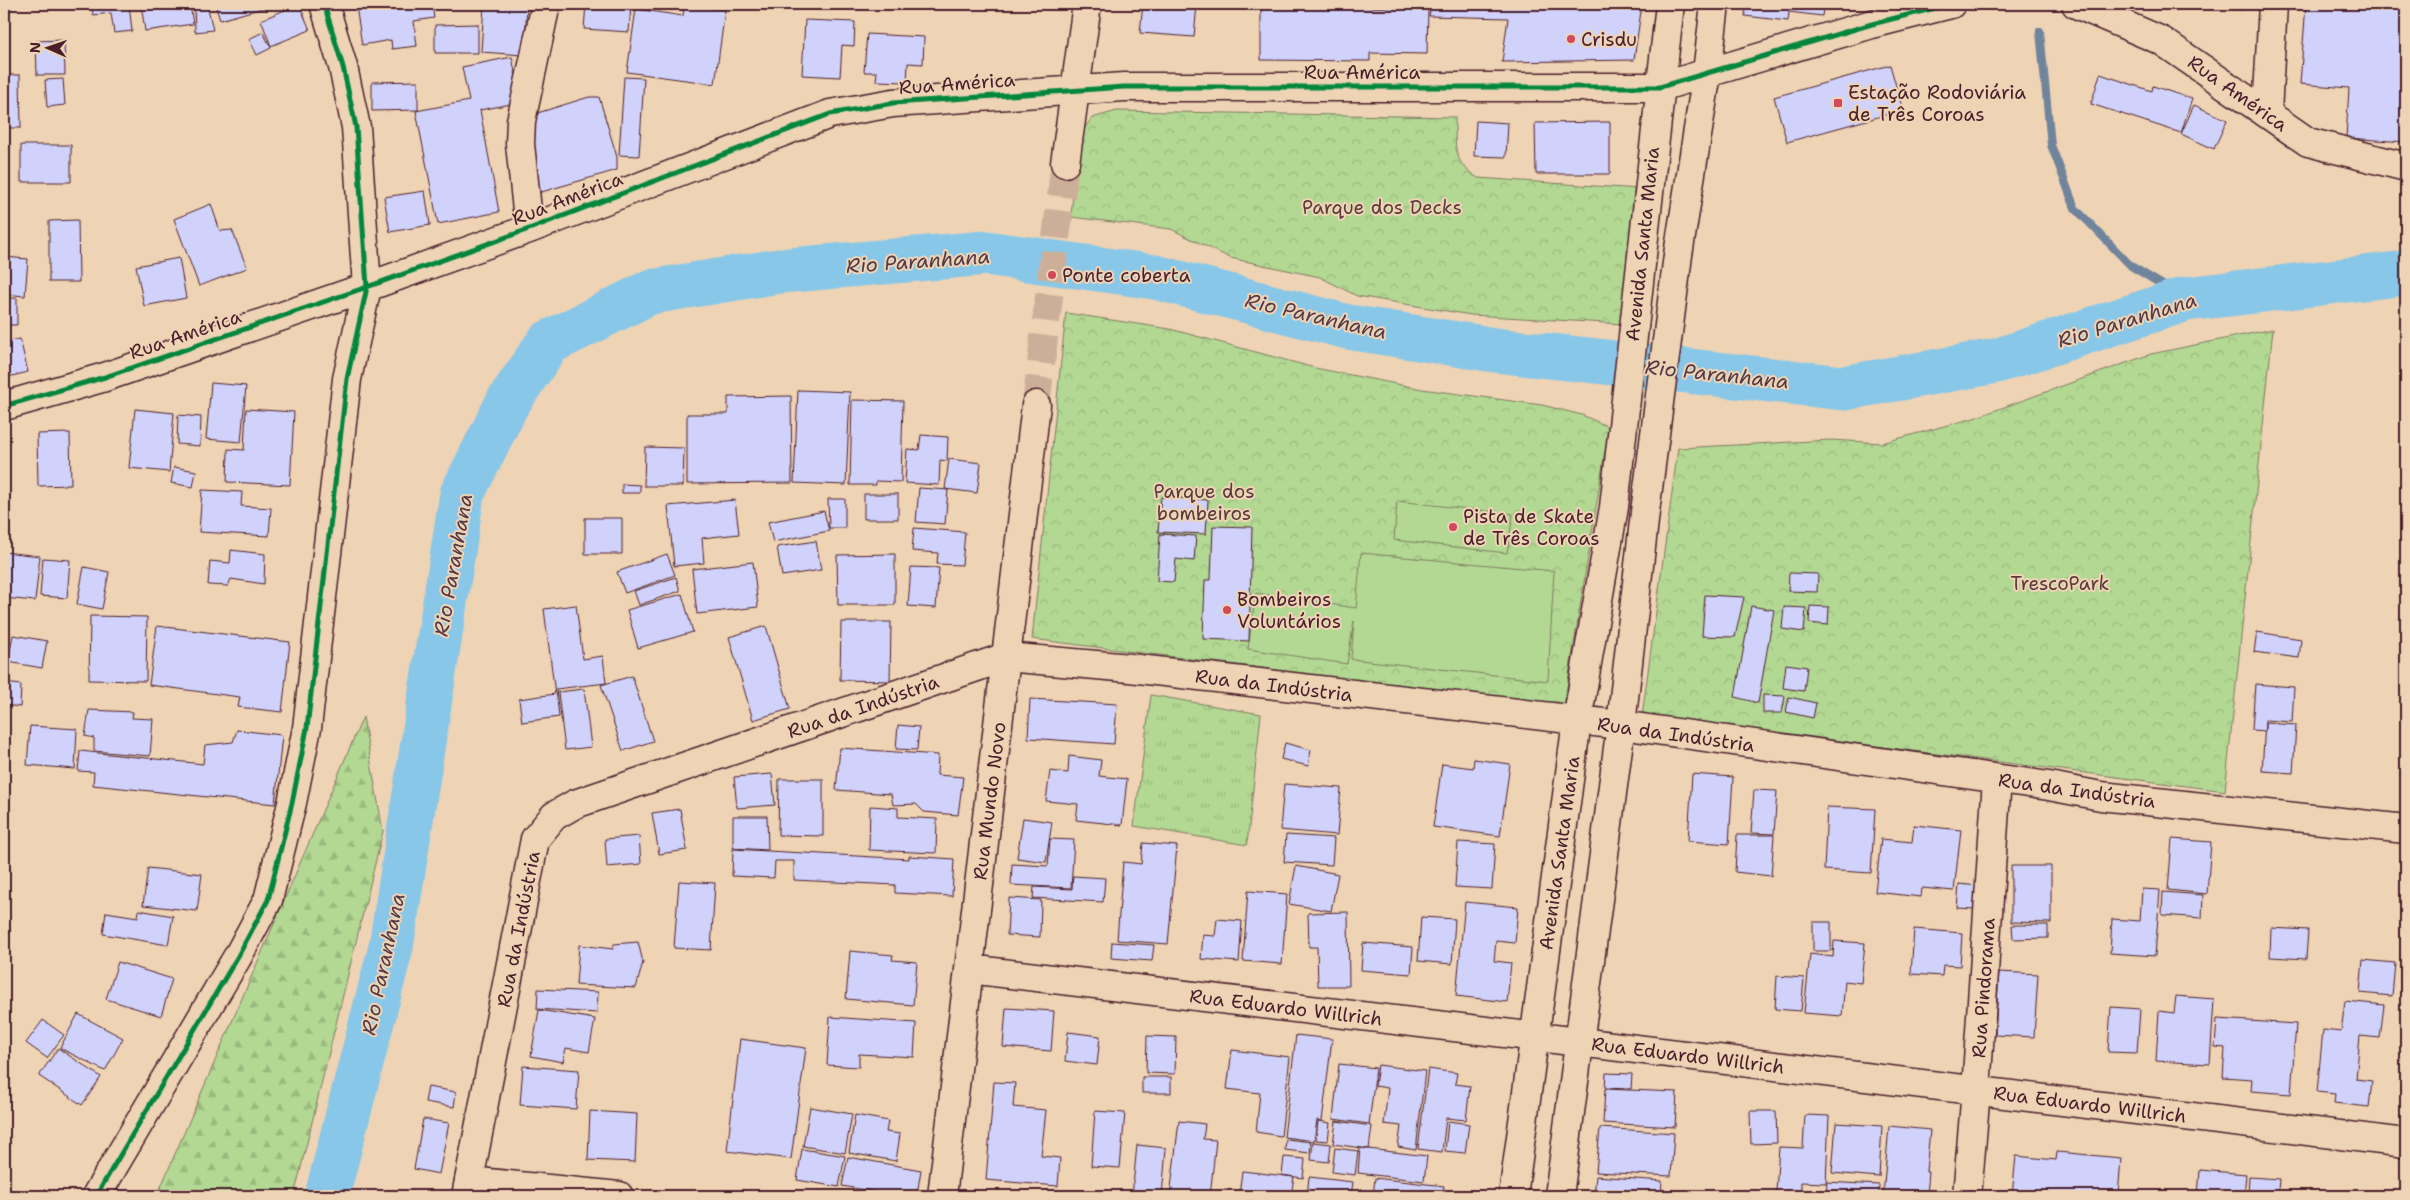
<svg xmlns="http://www.w3.org/2000/svg" width="2410" height="1200" viewBox="0 0 2410 1200" font-family="'Shantell Sans',sans-serif">
  <defs>
    <pattern id="grass-tufts" width="24" height="20" patternUnits="userSpaceOnUse" patternTransform="scale(1.25)"><rect width="24" height="20" fill="#b2d893"/><path d="M3 7l-1-3M5 7V3M7 7l1-3M15 17l-1-3M17 17v-4M19 17l1-3" fill="none" stroke="#9bb97f"/></pattern>
    <pattern id="forest-firs" width="22" height="20" patternUnits="userSpaceOnUse" patternTransform="scale(1.25)"><rect width="22" height="20" fill="#b2d893"/><path d="M5 1l3.5 6h-7zM16 11l3.5 6h-7z" fill="#9bb97f"/></pattern>
    <pattern id="park-crowns" width="20" height="18" patternUnits="userSpaceOnUse" patternTransform="scale(1.25)"><rect width="20" height="18" fill="#b2d893"/><path d="M2 6a3 3 0 1 1 6 0M12 15a3 3 0 1 1 6 0" fill="none" stroke="#9bb97f"/></pattern>
  </defs>
  <rect width="100%" height="100%" fill="#eed3b5"/>
  <filter id="ink" filterUnits="userSpaceOnUse"><feTurbulence type="fractalNoise" baseFrequency=".02" numOctaves="2"/><feDisplacementMap in="SourceGraphic" scale="10" xChannelSelector="R" yChannelSelector="G"/><feConvolveMatrix kernelMatrix="1 2 1 2 8 2 1 2 1" color-interpolation-filters="sRGB"/></filter>
  <g filter="url(#ink)">
    <path fill="url(#grass-tufts)" stroke="#7e7c5f" d="M1151,695L1261,714L1247,845L1134,826Z"/>
    <path fill="url(#forest-firs)" stroke="#7e7c5f" d="M363,717L383,831L294,1196H157Z"/>
    <path fill="url(#park-crowns)" stroke="#7e7c5f" d="M1117,111L1455,117C1456,147 1451,161 1478,178L1639,189L1623,324L1471,315L1357,296L1320,277L1230,258L1171,229L1071,217L1078,137L1092,118Z
      M1066,313L1170,329L1315,368L1422,389L1542,405L1582,415L1609,427L1564,706L1032,639Z
      M2273,329L2225,791L1642,716L1678,448L1831,440L1882,443L1974,418L2151,354Z"/>
    <path fill="#b2d893" stroke="#7e7c5f" d="M1397,501L1513,514L1507,553L1394,540Z
      M1361,553L1554,571L1548,681L1351,659L1354,621L1347,664L1248,649L1256,593L1356,608Z"/>
    <g fill="none" stroke-linecap="round" stroke-linejoin="round">
      <path stroke="#6f849c" stroke-width="8" d="M2040,31L2051,145L2075,208L2131,266L2186,299"/>
      <path stroke="#88c7e8" stroke-width="45" d="M327,1196L391,947L462,494L508,402L548,343L650,292L779,271L986,253L1155,277L1348,327L1495,350L1844,388L1996,361L2186,299L2406,273"/>
    </g>
    <path fill="#d1d2fb" stroke="#4a1f2b" d="M92,4H129L132,31L114,33L111,13L93,15Z
      M141,4H190L193,24L145,31Z
      M194,4H207L213,30L195,32Z
      M215,4H277L220,20Z
      M299,4L310,30L271,46L261,20Z
      M372,4H432L434,18L414,21L417,46L392,49L391,40L362,45L356,6Z
      M484,4L527,6L524,55L481,52Z
      M586,4H631L629,32L584,29Z
      M684,4L725,10L715,84L627,72L636,9L683,16Z
      M1143,4H1197L1194,37L1140,33Z
      M1431,4H1642L1634,60L1502,62L1508,18L1429,16Z
      M1746,4H1824L1822,16L1789,12L1788,21L1745,16Z
      M2208,4H2241L2240,10Z
      M2306,4H2406V142L2346,138L2349,88L2300,84Z
      M1261,6L1428,8L1427,54L1370,53V61L1261,60Z
      M805,20L855,22L854,46L842,45L840,77L802,75Z
      M478,24V53H435V25Z
      M263,32L271,48L257,55L249,39Z
      M867,34L924,37L923,64L908,63L907,82L876,81L877,72H864Z
      M64,40L65,75H37L36,41Z
      M512,57L521,102L480,110L499,212L438,224L416,111L469,101L462,67Z
      M1890,65L1903,110L1787,142L1774,97Z
      M2100,74L2152,91L2153,86L2192,99L2181,133L2091,104Z
      M4,75H20L21,128H4Z
      M624,77L644,78L639,156L619,155Z
      M63,79L65,105L47,107L45,80Z
      M418,81V110L372,111V82Z
      M589,97H599L617,157V170L538,193L531,115Z
      M2194,105L2227,120L2214,149L2181,134Z
      M1476,121L1508,123L1506,157L1474,156Z
      M1610,122V174H1536L1535,123Z
      M21,145H71V182H21Z
      M425,191L430,225L390,232L384,197Z
      M211,204L220,231L232,230L247,268L199,286L174,219Z
      M78,220L79,282H49V221Z
      M4,257L28,259L25,296L4,294Z
      M179,258L186,298L144,306L136,266Z
      M4,298H17V325H4Z
      M20,339L28,372L4,378V342Z
      M211,383L246,386L241,442L206,439Z
      M798,390L850,392L846,485L794,483Z
      M791,396L792,483L687,484V414H728V397Z
      M852,400L903,401L901,482L876,481V485H850Z
      M135,409L174,413L169,472L129,468Z
      M246,409L294,412L290,485L227,482L228,449L244,450Z
      M178,415L201,417L200,446L177,444Z
      M70,433L71,485L38,486L37,434Z
      M921,435L948,437L947,461L940,460L939,485L905,483L907,449L919,450Z
      M645,447L684,448L683,486H644Z
      M949,459L981,463L977,493L945,489Z
      M174,467L196,471L193,487L171,483Z
      M622,484L640,485V493H622Z
      M919,488L948,490L945,524L916,522Z
      M202,490L242,492L241,506L271,508L269,536L199,532Z
      M864,494H898V519H864Z
      M1161,497L1208,500L1206,534L1158,532Z
      M828,499H845V528H829Z
      M735,500L739,534L702,538L704,563L674,566L668,506Z
      M824,511L829,531L773,542L768,522Z
      M585,518H622V554H585Z
      M1213,526L1252,527L1249,641L1203,639L1205,580H1211Z
      M914,528L965,532L962,565L937,564L938,553L912,551Z
      M1160,534L1196,536L1194,561L1176,559L1174,582L1157,581Z
      M816,541L821,570L782,576L777,547Z
      M231,550L265,554L264,584L231,579L228,586L208,585L210,561L230,563Z
      M4,552L40,556L35,601L4,598Z
      M667,554L675,575L625,593L617,572Z
      M895,554V605H838L837,555Z
      M43,558L70,560L67,598L40,596Z
      M753,562L758,607L697,614L692,569Z
      M84,567L109,572L102,609L77,604Z
      M911,567L939,568L936,608L908,606Z
      M1789,573L1818,574L1817,592L1788,591Z
      M676,577L680,591L639,605L634,591Z
      M682,594L693,632L638,648L627,610Z
      M1705,595L1744,597L1735,637L1702,636Z
      M576,605L583,659L603,656L606,683L556,689L559,717L522,722L519,699L555,694L544,609Z
      M1751,606L1774,610L1758,703L1735,697Z
      M1810,606L1829,607L1828,625L1809,623Z
      M1784,607L1806,608L1804,632L1782,629Z
      M90,616L147,617L146,681L89,680Z
      M841,622H891L890,681L840,680Z
      M157,626L290,642L282,712L238,707L240,697L149,685Z
      M766,626L790,709L753,720L729,637Z
      M2257,632L2301,639L2299,658L2254,652Z
      M13,635L47,641L42,668L8,662Z
      M1786,664L1807,667L1804,691L1783,688Z
      M632,676L653,741L623,751L601,685Z
      M4,683L21,685L20,707L4,705Z
      M2255,684L2294,687L2292,722L2265,720V731L2252,730Z
      M584,689L591,747L565,750L558,692Z
      M1763,695L1785,696L1782,713H1763Z
      M1789,697L1816,703L1813,718L1786,712Z
      M1030,699L1117,704L1114,744L1028,738Z
      M89,710L133,712L132,718L153,719L150,756L94,751V738L85,736Z
      M2265,723L2296,725L2293,773L2262,771Z
      M898,725L919,727L917,750L896,749Z
      M30,726L77,729L75,769L27,765Z
      M237,730L282,735L275,804L93,785L94,772L78,771L80,751L203,764L205,745L233,742Z
      M1285,743L1311,750L1308,766L1281,759Z
      M840,748L938,755L937,775L963,777L958,815L924,812L916,804L893,805L891,794L836,790Z
      M1069,756L1101,760L1099,776L1127,779L1122,825L1076,820L1078,804L1046,801L1050,771L1068,773Z
      M1474,759L1510,764L1500,836L1433,827L1442,764L1473,768Z
      M772,774L775,805L737,808L734,777Z
      M1692,774L1733,777L1729,844L1688,841Z
      M779,779H823V836L778,835Z
      M1284,784L1341,788L1337,835L1280,830Z
      M1754,790L1777,791L1774,834L1751,833Z
      M870,806L898,808V817L937,819L936,853L869,850Z
      M1827,807L1875,809L1871,873L1824,870Z
      M680,809L687,850L659,854L652,813Z
      M733,816H767L768,850L733,848Z
      M1023,818L1052,822L1046,862L1017,858Z
      M1914,825L1961,830L1954,891L1922,888L1921,897L1875,892L1881,839L1912,842Z
      M1286,835L1334,838L1332,865L1284,862Z
      M1737,835H1774L1771,876L1735,872Z
      M639,836L641,864L607,867L605,839Z
      M1050,839L1074,840L1071,888L1011,885L1012,864L1048,866Z
      M2172,839L2211,842L2207,894L2168,890Z
      M1458,842L1495,844L1492,889L1455,887Z
      M1143,843L1177,846L1168,944L1117,940L1123,862L1141,864Z
      M733,849L909,859V856L954,859L952,896L895,893V885L794,880V861H775L774,878L732,876Z
      M1296,866L1338,874L1331,911L1289,904Z
      M2011,866H2051V923L2011,922Z
      M148,868L202,874L197,911L143,905Z
      M1073,876L1105,878L1103,902L1033,898L1034,887L1072,889Z
      M679,881L715,883L711,950L674,948Z
      M2404,881H2406V973L2400,972Z
      M1959,884L1978,886L1975,909L1957,908Z
      M2142,889L2160,890L2155,956L2110,953L2112,919L2140,921Z
      M1248,891L1287,894L1282,964L1243,961Z
      M2163,892L2203,895L2202,918L2162,915Z
      M1009,898L1041,900L1040,937L1007,935Z
      M1465,902L1518,907L1515,943L1496,941L1494,961L1511,963L1507,1002L1456,996Z
      M139,910L173,916L168,945L103,934L106,912L138,917Z
      M1348,912L1349,986H1318L1317,947H1309L1308,913Z
      M1421,917L1455,919L1452,964L1418,961Z
      M1217,919L1242,921L1239,962L1201,959L1203,935L1215,936Z
      M1813,922H1831V951H1813Z
      M2012,925H2048V938L2013,939Z
      M2271,928L2308,930L2306,959L2270,957Z
      M1914,929L1962,933L1960,966L1943,965L1942,976L1911,974Z
      M4,931H7L5,974L4,973Z
      M1834,941L1865,943L1861,983L1845,981L1842,1016L1804,1013L1810,954L1833,957Z
      M638,942L643,962L636,988L576,985L579,945L613,949L614,944Z
      M1112,942L1154,945L1152,961L1111,958Z
      M1363,943L1413,947L1411,974L1361,970Z
      M850,951L893,955L892,960L917,962L913,1005L846,999Z
      M2363,960L2395,963L2392,996L2360,993Z
      M118,962L172,979L161,1016L106,999Z
      M1999,972L2038,974L2034,1037L1995,1035Z
      M1777,976L1804,978L1801,1011L1775,1009Z
      M538,989L598,992L597,1013L537,1009Z
      M2176,996L2214,999L2210,1064L2156,1061L2159,1011L2174,1013Z
      M2345,1001L2384,1005L2380,1038L2360,1036L2356,1079L2372,1081L2369,1107L2334,1103L2335,1094L2317,1092L2323,1030L2341,1032Z
      M2111,1007L2140,1009L2137,1053L2108,1052Z
      M1006,1008L1054,1011L1051,1051L1003,1047Z
      M539,1010L595,1019L589,1052L566,1048L563,1062L531,1056Z
      M78,1014L123,1038L105,1071L60,1048Z
      M830,1017L916,1023L914,1057L859,1054V1067L827,1065Z
      M2217,1019L2296,1024L2291,1094L2251,1091L2252,1079L2223,1077L2225,1048L2215,1047Z
      M43,1020L64,1035L47,1058L26,1043Z
      M1068,1032L1100,1036L1097,1065L1065,1061Z
      M1296,1035L1332,1039L1322,1121L1317,1120L1314,1141L1284,1137Z
      M1147,1036L1176,1037L1175,1074L1146,1073Z
      M740,1039L806,1048L791,1159L727,1151Z
      M58,1048L101,1077L82,1105L39,1076Z
      M1232,1050L1290,1057L1281,1136L1256,1132L1260,1093L1227,1089Z
      M1339,1064L1376,1068L1369,1124L1333,1119Z
      M1378,1065L1425,1071L1416,1150L1398,1147L1401,1126L1384,1124L1388,1088L1375,1086Z
      M523,1066L579,1070L576,1109L520,1105Z
      M1428,1069L1457,1073L1455,1084L1470,1086L1466,1120L1446,1118L1442,1152L1418,1149Z
      M1606,1073L1632,1074L1631,1089L1605,1088Z
      M1142,1077H1171V1093H1142Z
      M994,1082L1015,1083L1013,1107L1046,1110L1041,1156L1060,1158L1058,1186L986,1180Z
      M428,1087L456,1092L454,1107L425,1102Z
      M1605,1089L1677,1092L1675,1127L1603,1123Z
      M810,1107L852,1114L845,1153L803,1146Z
      M590,1111L637,1114L635,1162L588,1160Z
      M1095,1111L1125,1113L1120,1168L1091,1166Z
      M1750,1111H1776L1777,1143L1751,1144Z
      M855,1115L888,1121L886,1132L900,1134L896,1161L849,1153Z
      M1805,1115L1829,1116L1826,1183L1801,1182V1193L1776,1192L1779,1147L1803,1148Z
      M423,1119L449,1123L439,1174L414,1169Z
      M1179,1121L1205,1124L1203,1139L1216,1140L1210,1196H1170Z
      M1318,1121L1330,1123L1328,1141L1316,1140Z
      M1336,1121L1372,1126L1369,1149L1333,1144Z
      M1448,1121L1469,1124L1465,1153L1445,1151Z
      M1836,1123L1882,1126L1879,1177L1832,1173Z
      M1889,1126L1930,1130L1926,1171H1929L1927,1196H1883Z
      M1600,1128L1674,1133L1671,1176L1596,1172Z
      M1286,1139L1311,1142L1310,1153L1285,1150Z
      M1313,1142L1331,1144L1329,1162L1311,1160Z
      M1137,1145L1166,1148L1162,1196H1132Z
      M1335,1148L1358,1151L1355,1175L1332,1172Z
      M1360,1148L1427,1156L1424,1181L1358,1173Z
      M802,1149L845,1156L839,1187L797,1180Z
      M2057,1152L2121,1158L2118,1196H2012L2016,1156L2056,1160Z
      M848,1157L921,1170L917,1194L914,1196H901L842,1186Z
      M1284,1157L1305,1159L1303,1178L1282,1175Z
      M2200,1170L2246,1174L2244,1196H2198Z
      M1242,1171L1294,1177L1291,1196H1239Z
      M1596,1176L1662,1181L1661,1196H1594Z
      M1309,1177L1353,1182L1351,1196H1307Z
      M2249,1177L2279,1179L2278,1191L2297,1192V1196H2248Z
      M1375,1178L1444,1186L1442,1196H1373Z
      M1827,1182L1879,1185V1196H1826Z
      M1693,1191L1753,1196H1693Z
      M2307,1192L2354,1194L2353,1196H2306Z
      M1759,1193L1806,1196H1759Z"/>
    <g fill="none" stroke-linecap="round" stroke-linejoin="round">
      <path stroke="#cdaf99" stroke-width="28" stroke-dasharray="28 14" stroke-linecap="butt" d="M1036,405L1065,163"/>
      <defs>
        <path id="minor" d="M2076,4L2162,41L2308,142L2406,167
          M2267,113L2273,4
          M529,229L520,144L521,121L546,4
          M4,406L105,377L367,287L529,229L830,114L893,103L1124,87H1660L1872,24L1951,4
          M1621,725L2049,786L2101,796L2406,829
          M1579,1042L2406,1143
          M469,1181L619,1196
          M96,1196L238,956L268,900L292,803L307,728L347,379L367,287L356,127L343,67L324,4
          M1967,1196L1976,1090L1997,779"/>
        <path id="major" d="M1065,163L1087,4
          M969,969L1579,1042
          M466,1196L535,839L554,816L575,804L1006,657L1130,668L1621,725
          M942,1196L1036,405
          M1513,1196L1577,721L1614,507L1670,4
          M1559,1196L1621,725L1645,512L1678,255L1707,73L1715,4"/>
      </defs>
      <use href="#minor" stroke="#4a1f2b" stroke-width="31"/>
      <use href="#major" stroke="#4a1f2b" stroke-width="31"/>
      <use href="#minor" stroke="#eed3b5" stroke-width="28"/>
      <use href="#major" stroke="#eed3b5" stroke-width="28"/>
      <defs>
        <path id="cycleway" d="M4,406L105,377L367,287L529,229L830,114L893,103L1124,87H1660L1872,24L1951,4
          M96,1196L238,956L268,900L292,803L307,728L347,379L367,287L356,127L343,67L324,4"/>
      </defs>
      <use href="#cycleway" stroke="#eed3b5" stroke-width="8"/>
      <use href="#cycleway" stroke="#00873e" stroke-width="5"/>
    </g>
  </g>
  <g fill="#d1495b" stroke="#eed3b5" stroke-width="2">
    <circle cx="1571" cy="39" r="5"/>
    <rect x="1833" y="98" width="10" height="10" rx="2.5"/>
    <circle cx="1052" cy="275" r="5"/>
    <circle cx="1453" cy="527" r="5"/>
    <circle cx="1227" cy="610" r="5"/>
  </g>
  <g text-anchor="middle" stroke-width="4" stroke-linejoin="round" paint-order="stroke">
    <g font-size="19" fill="#4a1f2b" stroke="#eed3b5" text-anchor="start">
      <text x="1581" y="46">Crisdu</text>
      <text x="1848" y="99">Estação Rodoviária<tspan x="1848" dy="22">de Três Coroas</tspan></text>
      <text x="1062" y="282">Ponte coberta</text>
      <text x="1463" y="523">Pista de Skate<tspan x="1463" dy="22">de Três Coroas</tspan></text>
      <text x="1237" y="606">Bombeiros<tspan x="1237" dy="22">Voluntários</tspan></text>
    </g>
    <g font-size="19" fill="#4a1f2b" stroke="#eed3b5">
      <text x="1362" y="79">Rua América</text>
      <text transform="translate(957 83) rotate(-4)" y="7">Rua América</text>
      <text transform="translate(2238 93) rotate(35)" y="7">Rua América</text>
      <text transform="translate(567 198) rotate(-21)" y="7">Rua América</text>
      <text transform="translate(1642 244) rotate(-84)" y="7">Avenida Santa Maria</text>
      <text transform="translate(185 334) rotate(-19)" y="7">Rua América</text>
      <text transform="translate(1274 685) rotate(7)" y="7">Rua da Indústria</text>
      <text transform="translate(863 706) rotate(-19)" y="7">Rua da Indústria</text>
      <text transform="translate(1676 734) rotate(8)" y="7">Rua da Indústria</text>
      <text transform="translate(2077 790) rotate(8)" y="7">Rua da Indústria</text>
      <text transform="translate(989 801) rotate(-83)" y="7">Rua Mundo Novo</text>
      <text transform="translate(1559 853) rotate(-82)" y="7">Avenida Santa Maria</text>
      <text transform="translate(518 929) rotate(-79)" y="7">Rua da Indústria</text>
      <text transform="translate(1983 988) rotate(-86)" y="7">Rua Pindorama</text>
      <text transform="translate(1286 1007) rotate(7)" y="7">Rua Eduardo Willrich</text>
      <text transform="translate(1688 1055) rotate(7)" y="7">Rua Eduardo Willrich</text>
      <text transform="translate(2090 1104) rotate(7)" y="7">Rua Eduardo Willrich</text>
    </g>
    <g font-size="19" fill="#5a3b3b" stroke="#eed3b5">
      <text x="1382" y="214">Parque dos Decks</text>
      <text x="1204" y="498">Parque dos<tspan x="1204" dy="22">bombeiros</tspan></text>
      <text x="2060" y="590">TrescoPark</text>
    </g>
    <g font-size="20" font-style="italic" fill="#533847" stroke="#eed3b5">
      <text transform="translate(918 261) rotate(-4)" y="7">Rio Paranhana</text>
      <text transform="translate(1316 316) rotate(13)" y="7">Rio Paranhana</text>
      <text transform="translate(2127 320) rotate(-17)" y="7">Rio Paranhana</text>
      <text transform="translate(1717 374) rotate(6)" y="7">Rio Paranhana</text>
      <text transform="translate(453 565) rotate(-80)" y="7">Rio Paranhana</text>
      <text transform="translate(383 964) rotate(-78)" y="7">Rio Paranhana</text>
    </g>
  </g>
  <rect width="2410" height="1200" fill="none" stroke="#eed3b5" stroke-width="20"/>
  <rect x="10" y="10" width="2390" height="1180" fill="none" stroke="#4a1f2b" stroke-width="2" filter="url(#ink)"/>
  <g transform="translate(48 48) rotate(272)" stroke="#eed3b5" stroke-width="4" paint-order="stroke">
  <path d="M0-4L9 19L0 12L-9 19Z" fill="#4a1f2b"/>
  <text y="-8" font-size="14" font-weight="bold" text-anchor="middle" fill="#4a1f2b">N</text>
  </g>
</svg>
